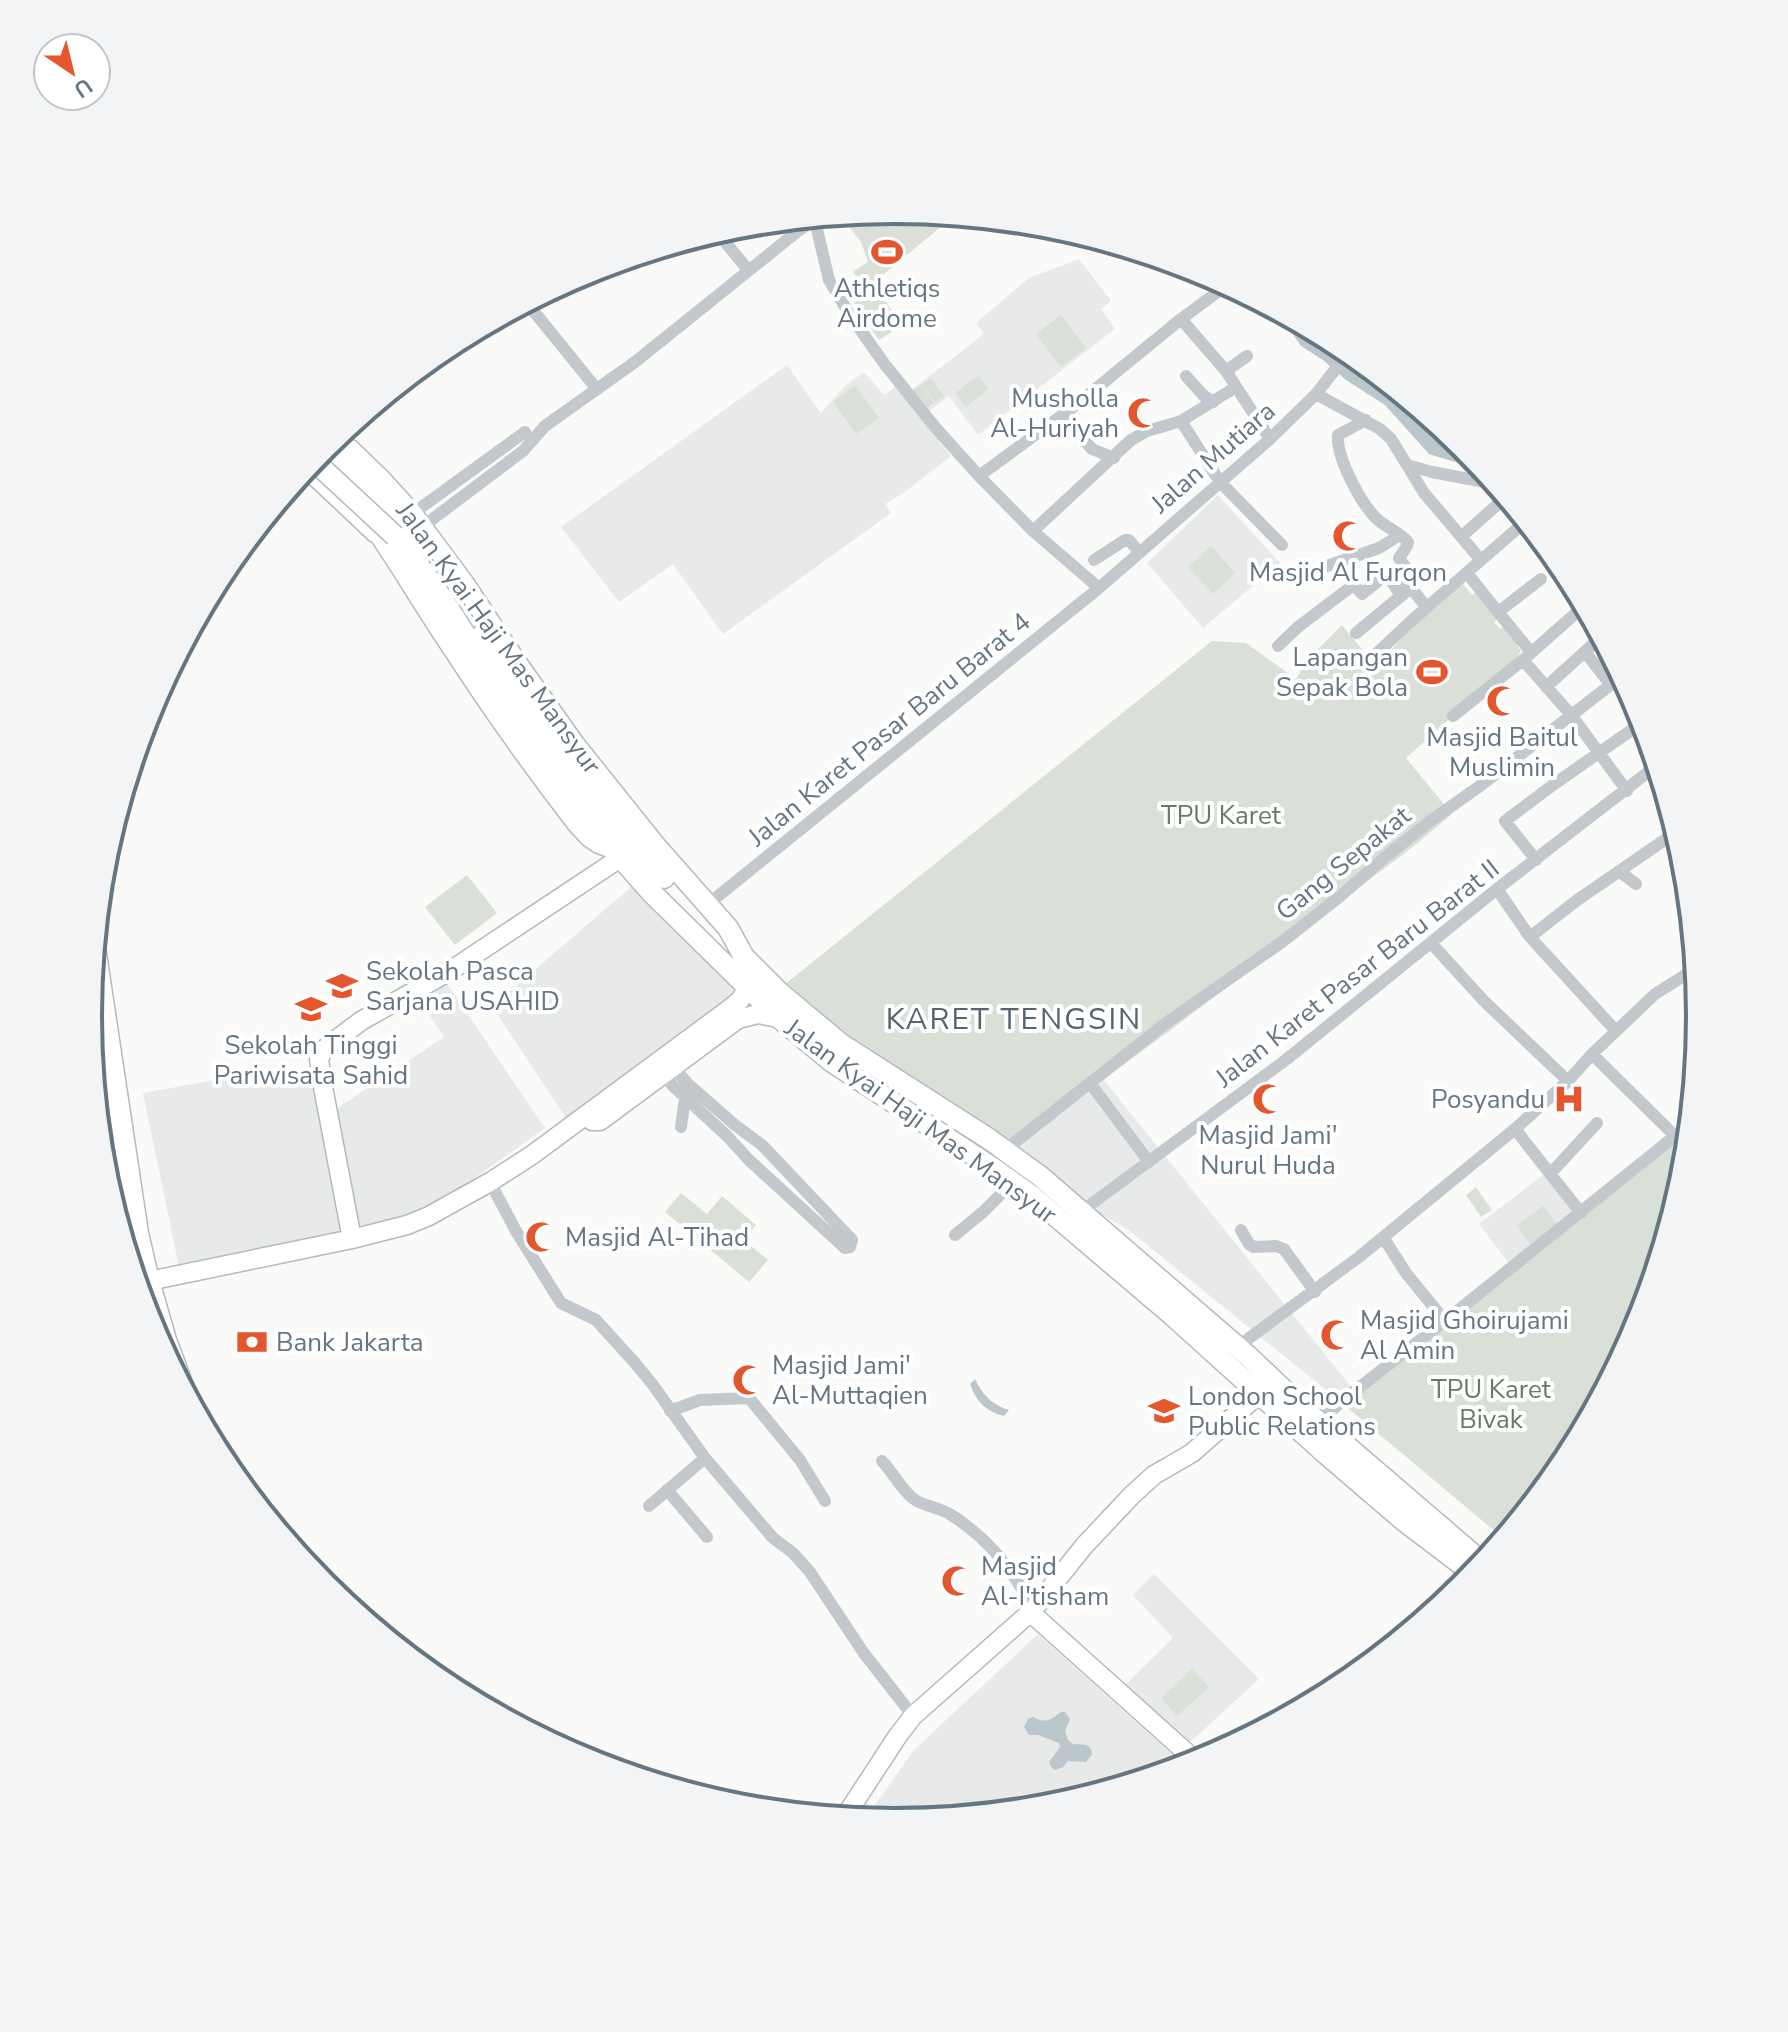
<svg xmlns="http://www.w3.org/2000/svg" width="1788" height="2032" viewBox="0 0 1788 2032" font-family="'Nunito Sans',sans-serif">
  <rect width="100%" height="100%" fill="#fafaf8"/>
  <path fill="#e8e9e9" d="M1079,259L1111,301L1101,309L1115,329L978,435L949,396L927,413L910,391L984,334L976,323L1029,278Z
    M787,365L821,413L846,385L864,372L884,395L896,387L951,456L902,494L885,504L891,513L723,634L673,564L619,602L561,527Z
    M1218,495L1280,563L1203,628L1147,563Z
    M638,881L736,991L568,1121L497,1014L488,1007L508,993Z
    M447,984L545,1128L453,1193L429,1207L398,1220L179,1267L143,1093L254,1073L256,1087L327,1070L336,1109L444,1037L421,1002Z
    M1103,1079L1352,1388L1337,1399L1130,1231L1001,1155Z
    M1547,1172L1578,1213L1510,1265L1479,1224Z
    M1154,1574L1259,1679L1186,1746L1122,1688L1173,1638L1133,1595Z
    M1038,1634L1185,1766L1051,1807L894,1822L865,1819L914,1750Z"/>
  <path fill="#dadfd7" d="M894,210L954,216L850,302L847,294L860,285L853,271L868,262L861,242L840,215Z
    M876,287L902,325L879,340L854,303Z
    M1061,315L1086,348L1061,367L1036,334Z
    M978,376L988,389L966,407L955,393Z
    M931,378L944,396L935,402L922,386L934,403L925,409L912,391Z
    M855,385L879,418L856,434L833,402Z
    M1211,546L1235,573L1213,594L1188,567Z
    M1462,583L1472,595L1478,591L1499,618L1494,622L1500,629L1504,626L1519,644L1517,646L1521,651L1515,660L1406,758L1452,814L1414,846L1168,1032L1001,1155L898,1082L784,985L1212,641L1246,643L1296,679L1307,660L1342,625L1377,667L1394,647L1403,634Z
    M467,875L497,913L455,945L425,907Z
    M1688,1133L1684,1174L1638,1325L1564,1464L1503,1538L1343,1404Z
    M1476,1187L1492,1210L1481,1217L1466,1195Z
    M681,1193L707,1214L722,1196L756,1225L744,1240L768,1260L749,1282L665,1212Z
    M1543,1206L1557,1225L1531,1245L1517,1226Z
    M1192,1669L1209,1687L1177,1716L1161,1698Z"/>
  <path fill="#bbc7cb" d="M1277,311L1318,333L1346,358L1362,367L1410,406L1433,429L1466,448L1484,471L1429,454L1385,405L1346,380L1323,360L1301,346Z
    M975,1379C983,1395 992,1405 1009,1410L1004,1416C986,1412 976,1401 970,1384Z
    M1061,1712H1065L1070,1719L1065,1731L1068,1740L1073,1744C1082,1745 1092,1742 1092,1755L1086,1762L1068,1761L1063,1767L1055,1770L1052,1768L1049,1762L1060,1747L1059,1743L1038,1735H1029L1024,1727L1028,1719L1033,1717C1046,1724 1050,1720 1061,1712Z"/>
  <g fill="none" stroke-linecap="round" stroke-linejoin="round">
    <defs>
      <path id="secondary" d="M306,468L375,533
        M592,1121H600L738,1019L758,1014L779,1018
        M352,1239L323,1087L319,1059L323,1051L329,1045L361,1021L450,971L620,858
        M149,1281L352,1239L407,1225L429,1216L490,1182L532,1155L732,1007L740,1000L748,988
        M1030,1612L1197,1762
        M841,1817L848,1812L897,1737L913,1716L1033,1610L1084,1546L1132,1495L1154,1475L1192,1453L1259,1394"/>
      <path id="primary" d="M332,440L350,450L381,480L412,514L464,584L518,665L574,744L654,844L728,928L744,957L780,993L841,1044L989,1139L1040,1176L1248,1356L1306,1411L1483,1563
        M322,449L412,533
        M367,516C398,560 425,607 455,651C493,710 534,767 577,823L589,836L599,843L612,848L652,893L779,1018L832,1062L993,1168L1032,1196L1172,1315L1326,1454L1403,1520L1474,1574
        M395,536C435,581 463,633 496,683C531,737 569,788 609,838L611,844
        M482,635C535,720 595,805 664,878
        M95,947L138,1233L149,1281L166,1340L185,1391"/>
    </defs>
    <use href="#secondary" stroke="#b3babf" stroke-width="21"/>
    <use href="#primary" stroke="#b5babe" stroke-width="23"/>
    <path stroke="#c3c8cc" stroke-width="12" d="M722,230L720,234L722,238L748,270
      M527,303L596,388
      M1181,319L1226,371L1270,439
      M1226,371L1247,356
      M1186,376L1203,395L1213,402
      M1316,394L1380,429L1391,439L1407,465L1432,472L1495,484
      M1062,416L1092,449L1114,458
      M1366,420L1338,435C1336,457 1361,504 1377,519C1387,528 1399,532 1408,542L1407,546L1399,558L1407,569L1405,580L1427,608
      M1181,421L1220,482L1282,545
      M1407,465L1424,493L1481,560
      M979,476L1076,405L1181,319L1227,285
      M412,514L525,432
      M422,527L523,451L545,426L635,362L798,231L808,224L815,221L829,280L848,312L883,362L935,427L979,476L1033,531L1099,588
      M1033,531L1131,440L1147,431L1181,421L1236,387
      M1462,536L1506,497
      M1094,560L1125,540H1129L1139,552
      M1324,567L1379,548L1400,535
      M1467,573L1498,612
      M1356,633L1401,596
      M1278,646L1298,627L1352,586L1354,585L1362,594L1387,574L1401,596L1411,588
      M1531,652L1498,612L1541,579
      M1585,652L1611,685
      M1376,654L1410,622L1526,521
      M1523,660L1572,716L1627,791
      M1546,687L1601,637
      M1453,716L1523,660L1584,606
      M1536,860L1505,821L1553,785L1643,722
      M1619,871L1636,884
      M1497,889L1530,937L1616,1031
      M707,905L1099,588L1270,439L1316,394L1349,352
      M1530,937L1576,901L1676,832
      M1431,943L1484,1001L1568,1081
      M1592,1054L1675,1136
      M661,1069L672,1085L727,1136L749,1160L845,1248L850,1247L852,1240L762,1145L735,1125L688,1084L669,1062
      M1090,1083L1149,1162
      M681,1127L686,1091
      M1515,1129L1581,1213
      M1005,1150L1166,1023L1282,942L1338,898L1384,858L1433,819L1480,786L1622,676
      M1551,1173L1597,1123
      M490,1182L516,1231L561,1303L596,1320L635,1363L653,1385L705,1458L773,1538L793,1553L810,1572L863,1652L913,1716
      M1082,1211L1287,1059L1497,889L1656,766
      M1241,1230L1249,1244L1254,1247L1276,1246L1284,1249L1315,1292
      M955,1235L983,1212L1013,1182
      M1383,1237L1406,1273L1445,1321
      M1237,1347L1359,1257L1515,1129L1568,1081L1592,1054L1655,994L1695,969
      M670,1411L700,1400L749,1398L800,1460L825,1501
      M1319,1422L1342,1401L1461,1308L1675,1136L1689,1127
      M882,1461C892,1471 903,1492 914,1499C919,1504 938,1508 948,1513C986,1536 1014,1570 1033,1610
      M667,1490L707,1537
      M649,1506L705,1458"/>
    <use href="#secondary" stroke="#fff" stroke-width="18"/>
    <use href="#primary" stroke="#fff" stroke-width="20"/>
    <defs>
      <path id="primary-bridge" d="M313,460L395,536"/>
    </defs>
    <use href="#primary-bridge" stroke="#b5babe" stroke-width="23" stroke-linecap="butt"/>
    <use href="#primary-bridge" stroke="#fff" stroke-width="20"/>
  </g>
  <defs>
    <symbol id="stadium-bare" viewBox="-9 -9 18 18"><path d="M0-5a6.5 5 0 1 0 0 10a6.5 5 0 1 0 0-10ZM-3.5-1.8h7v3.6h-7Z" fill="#e4572e" stroke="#fff" stroke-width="2.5" paint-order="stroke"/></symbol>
    <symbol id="mosque-bare" viewBox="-9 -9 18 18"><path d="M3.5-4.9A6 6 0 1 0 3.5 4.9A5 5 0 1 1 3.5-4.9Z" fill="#e4572e" stroke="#fff" stroke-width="2.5" paint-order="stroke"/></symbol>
    <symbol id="university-bare" viewBox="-9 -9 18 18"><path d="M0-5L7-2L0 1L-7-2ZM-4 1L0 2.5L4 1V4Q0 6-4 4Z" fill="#e4572e" stroke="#fff" stroke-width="2.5" paint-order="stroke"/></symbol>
    <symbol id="hospital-bare" viewBox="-9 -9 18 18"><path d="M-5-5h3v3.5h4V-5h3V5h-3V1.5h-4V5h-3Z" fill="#e4572e" stroke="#fff" stroke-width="2.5" paint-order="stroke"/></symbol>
    <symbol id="bank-bare" viewBox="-9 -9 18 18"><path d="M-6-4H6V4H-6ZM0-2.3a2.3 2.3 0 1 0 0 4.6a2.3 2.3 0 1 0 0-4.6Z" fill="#e4572e" stroke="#fff" stroke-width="2.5" paint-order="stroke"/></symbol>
  </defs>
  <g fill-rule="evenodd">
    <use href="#stadium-bare" x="865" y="230" width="44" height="44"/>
    <use href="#mosque-bare" x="1121" y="391" width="44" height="44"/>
    <use href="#mosque-bare" x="1326" y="514" width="44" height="44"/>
    <use href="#stadium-bare" x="1410" y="650" width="44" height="44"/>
    <use href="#mosque-bare" x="1480" y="679" width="44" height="44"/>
    <use href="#university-bare" x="320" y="964" width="44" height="44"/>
    <use href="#university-bare" x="289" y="987" width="44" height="44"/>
    <use href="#mosque-bare" x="1246" y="1077" width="44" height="44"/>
    <use href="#hospital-bare" x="1547" y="1077" width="44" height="44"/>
    <use href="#mosque-bare" x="519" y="1215" width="44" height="44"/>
    <use href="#mosque-bare" x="1314" y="1313" width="44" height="44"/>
    <use href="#bank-bare" x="230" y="1320" width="44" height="44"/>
    <use href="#mosque-bare" x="726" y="1358" width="44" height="44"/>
    <use href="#university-bare" x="1142" y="1389" width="44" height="44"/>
    <use href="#mosque-bare" x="935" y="1559" width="44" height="44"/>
  </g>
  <g text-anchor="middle" stroke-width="8" stroke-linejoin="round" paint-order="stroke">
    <g font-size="26" fill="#657683" stroke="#fff" text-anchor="start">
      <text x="887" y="297" text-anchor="middle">Athletiqs<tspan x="887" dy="30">Airdome</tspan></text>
      <text x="1119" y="407" text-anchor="end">Musholla<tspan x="1119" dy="30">Al-Huriyah</tspan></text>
      <text x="1348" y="581" text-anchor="middle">Masjid Al Furqon</text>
      <text x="1408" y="666" text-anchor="end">Lapangan<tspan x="1408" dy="30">Sepak Bola</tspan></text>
      <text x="1502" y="746" text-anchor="middle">Masjid Baitul<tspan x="1502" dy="30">Muslimin</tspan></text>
      <text x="366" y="980">Sekolah Pasca<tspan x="366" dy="30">Sarjana USAHID</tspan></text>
      <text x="311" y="1054" text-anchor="middle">Sekolah Tinggi<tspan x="311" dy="30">Pariwisata Sahid</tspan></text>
      <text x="1545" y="1108" text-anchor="end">Posyandu</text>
      <text x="1268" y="1144" text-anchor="middle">Masjid Jami'<tspan x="1268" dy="30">Nurul Huda</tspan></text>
      <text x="565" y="1246">Masjid Al-Tihad</text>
      <text x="1360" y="1329">Masjid Ghoirujami<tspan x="1360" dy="30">Al Amin</tspan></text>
      <text x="276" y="1351">Bank Jakarta</text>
      <text x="772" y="1374">Masjid Jami'<tspan x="772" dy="30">Al-Muttaqien</tspan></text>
      <text x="1188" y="1405">London School<tspan x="1188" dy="30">Public Relations</tspan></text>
      <text x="981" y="1575">Masjid<tspan x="981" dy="30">Al-I'tisham</tspan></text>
    </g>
    <g font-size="26" fill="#657683" stroke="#fff">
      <text transform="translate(1213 457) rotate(-41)" y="9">Jalan Mutiara</text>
      <text transform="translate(499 638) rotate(54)" y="9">Jalan Kyai Haji Mas Mansyur</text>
      <text transform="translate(889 729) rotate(-39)" y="9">Jalan Karet Pasar Baru Barat 4</text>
      <text transform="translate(1343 863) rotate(-39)" y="9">Gang Sepakat</text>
      <text transform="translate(1357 973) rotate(-38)" y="9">Jalan Karet Pasar Baru Barat II</text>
      <text transform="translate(921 1121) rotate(36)" y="9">Jalan Kyai Haji Mas Mansyur</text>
    </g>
    <g font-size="26" fill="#687a64" stroke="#fff">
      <text x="1221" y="824">TPU Karet</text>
      <text x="1491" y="1398">TPU Karet<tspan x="1491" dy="30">Bivak</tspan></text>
    </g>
    <g font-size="30" letter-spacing="2" fill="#57646e" stroke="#fff">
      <text x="1014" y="1029">KARET TENGSIN</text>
    </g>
  </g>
  <path d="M0 0H1788V2032H0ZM102 1016a792 792 0 1 1 1584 0a792 792 0 1 1-1584 0Z" fill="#f3f4f5" fill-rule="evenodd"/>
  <path fill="none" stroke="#657683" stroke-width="4" d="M102 1016a792 792 0 1 1 1584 0a792 792 0 1 1-1584 0Z"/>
  <g transform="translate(72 72) rotate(145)"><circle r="38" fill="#ffffff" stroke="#c1c8cd" stroke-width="2"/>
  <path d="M0-6L14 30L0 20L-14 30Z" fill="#e4572e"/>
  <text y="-12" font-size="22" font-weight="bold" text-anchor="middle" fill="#657683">U</text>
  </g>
</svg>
